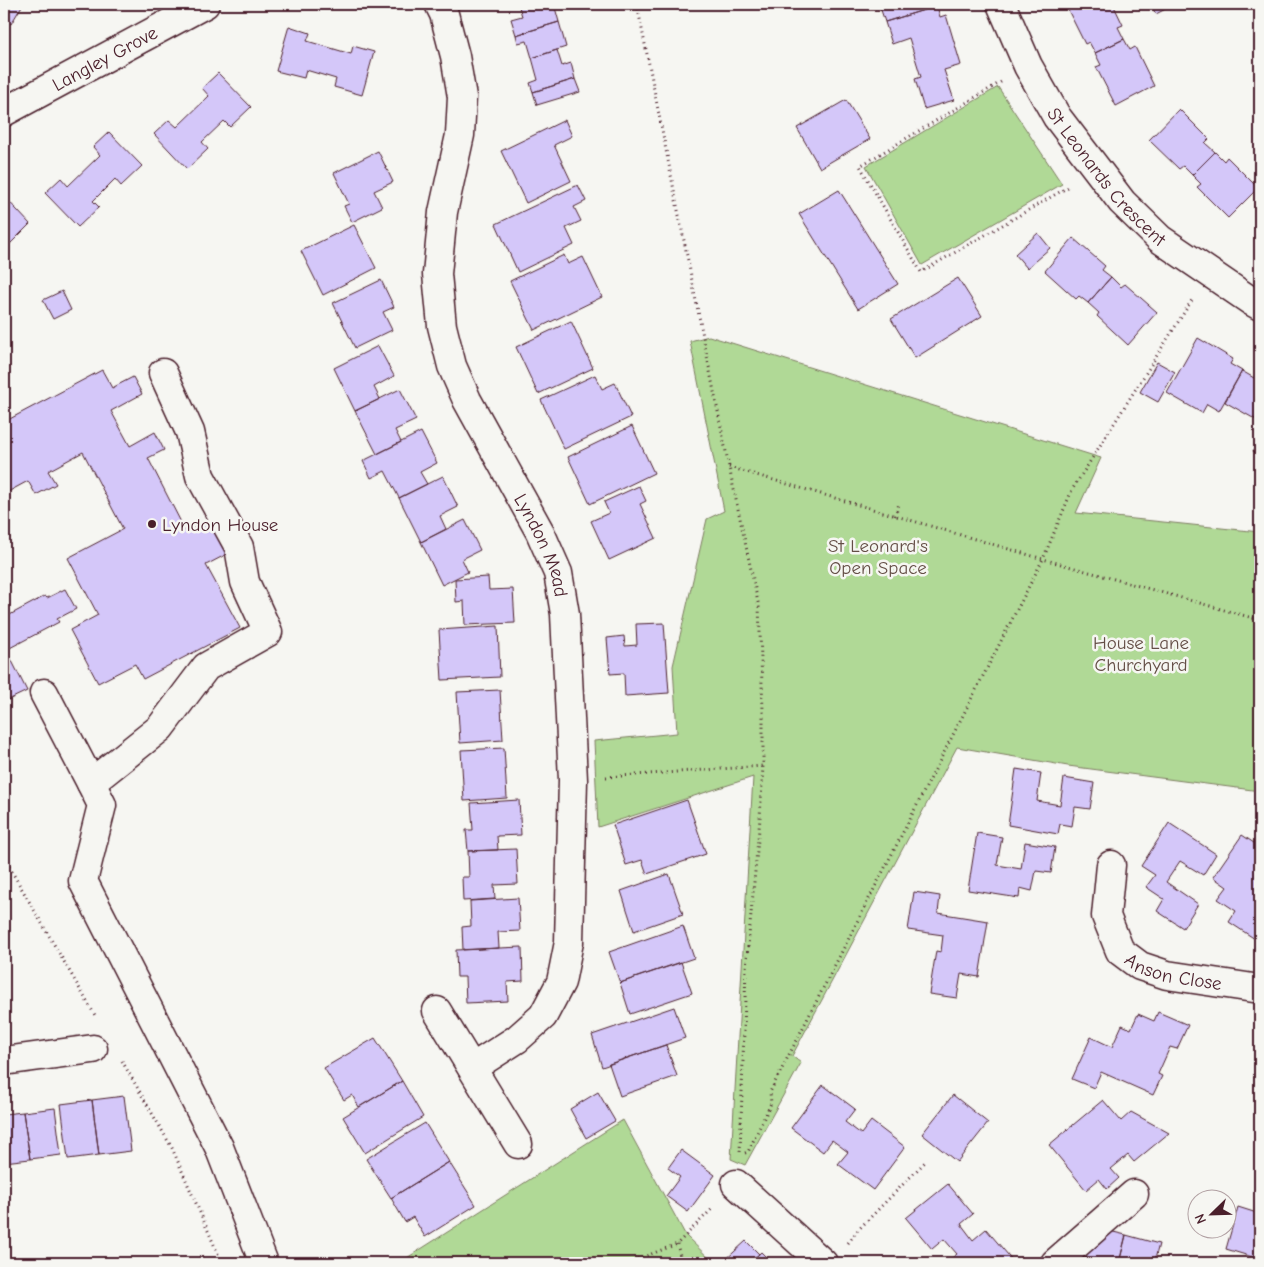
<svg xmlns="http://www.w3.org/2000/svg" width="1264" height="1267" viewBox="0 0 1264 1267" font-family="'Comic Neue',sans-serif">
  <rect width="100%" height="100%" fill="#f6f6f2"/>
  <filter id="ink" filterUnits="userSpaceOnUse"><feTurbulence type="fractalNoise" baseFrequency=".02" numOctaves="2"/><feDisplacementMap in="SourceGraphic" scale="10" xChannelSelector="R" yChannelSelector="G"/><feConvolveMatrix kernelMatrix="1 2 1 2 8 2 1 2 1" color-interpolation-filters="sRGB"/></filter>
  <g filter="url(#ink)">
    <path fill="#b0d996" stroke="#7d7c60" d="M998,87L1062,184L922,265L866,166Z
      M709,336L1101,458L1076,513L1260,532V791L1068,766L957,747L792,1056L801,1063L745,1165L731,1159L753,777L598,827L594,741L677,733L673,666L707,519L724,511L690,341Z
      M623,1120L686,1236L714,1263H399Z"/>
    <path fill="#d4c7f9" stroke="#4a1f2b" d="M4,4H23L11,24L4,20Z
      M529,4H554L559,22L516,35L511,19L522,16L519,7Z
      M879,4H936L937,6L885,22Z
      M1070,4H1113L1123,25L1118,27L1124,39L1095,53L1089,42L1085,44L1066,6Z
      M1150,4H1175L1156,14Z
      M937,6L940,17L946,15L961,65L944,70L954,100L924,109L915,79L921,77L909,38L892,44L885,22Z
      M559,22L566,47L532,58L527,41L518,43L516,35Z
      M289,26L310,33L307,41L351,54L353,46L374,52L362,95L334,87L336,79L306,70L304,78L276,71Z
      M1124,39L1130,50L1135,47L1154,86L1116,106L1096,67L1101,65L1095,53Z
      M557,50L562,66L571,63L575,79L533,92L530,83L538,80L532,58Z
      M218,73L251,107L230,127L224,121L202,142L208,149L187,169L154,134L169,120L177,127L209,96L202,88Z
      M575,79L580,92L537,105L533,92Z
      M846,100L870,139L820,168L797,128Z
      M1179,109L1209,139L1205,143L1215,152L1192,175L1183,166L1179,169L1149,140Z
      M565,120L572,136L554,145L571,181L526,203L501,151Z
      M109,132L142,166L121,186L115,179L93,201L99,207L78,227L45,193L61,178L68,186L100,155L93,147Z
      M378,151L393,182L374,191L382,207L352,222L344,206L349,204L334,173Z
      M1215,152L1224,161L1227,157L1258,188L1228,218L1197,187L1201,184L1192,175Z
      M578,185L586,201L574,207L581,221L566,228L574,245L518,272L496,224Z
      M839,190L898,284L858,309L799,214Z
      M4,196L30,224L10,244L4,238Z
      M354,225L376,268L323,295L301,251Z
      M1038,233L1050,248L1027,268L1015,254Z
      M1073,238L1105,266L1102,270L1111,277L1088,303L1079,296L1076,299L1045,271Z
      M564,255L568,264L583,257L602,297L534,330L510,281Z
      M1111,277L1121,287L1125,284L1157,312L1128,345L1097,316L1099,313L1088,303Z
      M958,278L982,316L915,358L891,319Z
      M381,280L394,307L383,312L392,330L355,348L333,303Z
      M62,291L71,310L53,319L43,300Z
      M571,321L593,368L538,394L516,347Z
      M1198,338L1233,359L1230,364L1242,371L1219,411L1207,404L1202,413L1167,393Z
      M378,346L394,376L374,387L380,399L355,411L334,368Z
      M1157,362L1175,372L1158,402L1140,392Z
      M1259,369H1260V422L1225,402L1242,371L1254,378Z
      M102,370L112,388L133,377L142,394L111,411L130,446L155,432L164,450L148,458L186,532L209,520L227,554L206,565L240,628L143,679L135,664L98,683L70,630L98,615L68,558L123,529L83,452L48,471L56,484L36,495L28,481L4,494V422Z
      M595,375L602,389L615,383L631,417L564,449L541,400Z
      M400,389L416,420L395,430L401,442L377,454L355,411Z
      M632,426L654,473L590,504L568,457Z
      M421,432L437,463L420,472L427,484L399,498L385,471L371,478L363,461Z
      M1260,438V455L1253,451Z
      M443,476L458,507L440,516L446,529L421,542L399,498Z
      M639,486L646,501L640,504L656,538L609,560L591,521L609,513L604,502Z
      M465,520L480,550L462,559L468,572L442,585L421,542Z
      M488,577L489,590L513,589L515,623L465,625L464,601L456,602L455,579Z
      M65,589L76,609L57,619L59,622L4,651V618L45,596L47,598Z
      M664,623L669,693L625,696L624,673L610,674L607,638L624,636L625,646L637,645L636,624Z
      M498,626L500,677L442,680L439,630Z
      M11,659L27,691L4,702V662Z
      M500,690L503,740L460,743L457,692Z
      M504,748L507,798L464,801L461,750Z
      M1016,769L1041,773L1037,801L1060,805L1064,778L1094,783L1090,809L1075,807L1072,826L1060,824L1058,834L1008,825Z
      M519,800L521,835L497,836L498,850L468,851L466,830H473L471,803Z
      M687,800L706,854L647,874L642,860L626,865L613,825Z
      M1169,823L1216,854L1203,875L1180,861L1166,882L1198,904L1183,928L1157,911L1164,899L1146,887L1155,875L1141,866Z
      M977,833L1002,837L997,865L1021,869L1025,842L1055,847L1051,873L1036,871L1032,891L1020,888L1019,898L968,890Z
      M1242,835L1260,847V931L1255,939L1229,922L1236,911L1218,899L1227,887L1213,877Z
      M516,849L518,884L494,885L495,899L463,901L462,877H469L468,851Z
      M669,874L683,914L634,931L621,891Z
      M914,892L940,896L938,913L988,921L979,977L961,974L957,998L929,994L936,951L941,952L943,935L908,930Z
      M518,898L520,931L498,932L499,948L463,950L462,927L471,926L470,901Z
      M683,926L694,958L620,983L609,952Z
      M522,947L523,981L507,982L508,1001L466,1003L465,977H457L456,950Z
      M681,962L692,993L630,1014L620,983Z
      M674,1007L685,1038L602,1067L592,1035Z
      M1158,1012L1188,1025L1177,1049L1170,1047L1158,1074L1162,1076L1153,1095L1101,1072L1094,1088L1072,1079L1091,1037L1112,1047L1122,1025L1131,1029L1138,1014L1154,1021Z
      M375,1038L402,1081L359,1107L352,1095L344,1100L324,1068Z
      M666,1045L677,1076L620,1096L609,1064Z
      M402,1081L423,1117L365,1153L343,1117Z
      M823,1085L855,1109L845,1122L861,1134L871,1121L905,1147L873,1190L838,1164L848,1152L832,1140L823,1152L791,1128Z
      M598,1092L615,1121L586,1138L570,1109Z
      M953,1095L988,1123L957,1162L922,1134Z
      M124,1096L131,1151L99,1155L92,1100Z
      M92,1100L99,1155L68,1159L61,1104Z
      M1103,1100L1121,1121L1131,1112L1169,1133L1134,1162L1128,1155L1111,1169L1119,1178L1107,1189L1099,1179L1086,1190L1049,1145Z
      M55,1108L61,1155L30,1159L23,1112Z
      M23,1112L30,1159L4,1162V1114Z
      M425,1123L449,1162L391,1198L366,1159Z
      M681,1150L715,1175L688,1212L666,1196L680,1177L668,1168Z
      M449,1162L476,1205L425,1237L413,1217L405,1222L391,1198Z
      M948,1184L973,1214L961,1224L973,1240L986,1229L1014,1262L1012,1263H946L957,1254L944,1239L932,1249L906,1218Z
      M1238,1207L1260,1214V1263H1257L1259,1259L1226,1249Z
      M1105,1230L1126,1235L1119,1263H1085L1090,1242Z
      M1126,1235L1159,1244L1154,1263H1119Z
      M746,1241L759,1254L749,1263H722Z
      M761,1252L772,1263H749L759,1254Z"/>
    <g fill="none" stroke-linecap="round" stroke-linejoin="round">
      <defs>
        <g id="minor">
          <path id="s1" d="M439,4L444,14L455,56L462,97L460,135L443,212L437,274L442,326L452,366L467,400L540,532L558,573L565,614L573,780L569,942L561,982L543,1016L517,1039L472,1068"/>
          <path id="s2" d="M1001,4L1028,66L1057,117L1122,202L1160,239L1251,301L1260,306"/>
          <path id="s3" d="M4,112L205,4"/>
          <path d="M163,373L190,432L200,476L239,547L245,582L268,632L206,667L160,728L91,783L102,805L83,881L219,1147L264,1263"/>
          <path d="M44,693L91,783"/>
          <path id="s4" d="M1111,865L1106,916L1120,951L1140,966L1167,975L1260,989"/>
          <path d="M437,1011L518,1144"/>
          <path d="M4,1061L93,1049"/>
          <path d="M736,1184L823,1263"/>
          <path d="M1055,1263L1134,1194"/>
        </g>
      </defs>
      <use href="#minor" stroke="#4a1f2b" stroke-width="31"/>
      <path stroke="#4a1f2b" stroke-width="3" stroke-dasharray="1 4" stroke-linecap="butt" d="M637,4L729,467L759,607L763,710V766L760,818L746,968L740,1153
        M1001,82L860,166L921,272L1070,186
        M729,467L1043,559L1260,620
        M895,516L899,504
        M606,777L763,766
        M4,858L96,1017
        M122,1061L172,1148L222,1263
        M745,1153L748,1152L771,1103L770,1092L1043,559L1072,490L1192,300
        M848,1243L857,1231L925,1162
        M677,1244L682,1263
        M628,1263L677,1244L714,1207"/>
      <use href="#minor" stroke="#f6f6f2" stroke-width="28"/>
    </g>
  </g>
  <circle fill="#4a1f2b" stroke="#f6f6f2" stroke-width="2" cx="152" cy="524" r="5"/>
  <g text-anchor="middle" stroke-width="5" stroke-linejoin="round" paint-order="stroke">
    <g font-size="19" fill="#4a1f2b" stroke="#f6f6f2">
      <text dy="7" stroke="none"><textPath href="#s3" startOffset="114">Langley Grove</textPath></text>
      <text dy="7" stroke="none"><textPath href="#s2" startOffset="204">St Leonards Crescent</textPath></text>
      <text dy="7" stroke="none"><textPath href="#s1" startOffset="570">Lyndon Mead</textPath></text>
      <text dy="7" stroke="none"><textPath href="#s4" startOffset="148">Anson Close</textPath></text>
    </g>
    <g font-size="19" fill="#4a1f2b" stroke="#f6f6f2" text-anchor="start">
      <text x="162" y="531">Lyndon House</text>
    </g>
    <g font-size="19" fill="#644e46" stroke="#f6f6f2">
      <text x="878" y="552">St Leonard's<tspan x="878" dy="22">Open Space</tspan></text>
      <text x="1141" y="649">House Lane<tspan x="1141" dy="22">Churchyard</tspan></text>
    </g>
  </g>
  <rect width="1264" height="1267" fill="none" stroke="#f6f6f2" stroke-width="20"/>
  <rect x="10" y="10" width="1244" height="1247" fill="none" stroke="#4a1f2b" stroke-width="2" filter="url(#ink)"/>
  <g transform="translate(1212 1214) rotate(247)"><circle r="24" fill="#f6f6f2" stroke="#b1a0a2"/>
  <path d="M0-4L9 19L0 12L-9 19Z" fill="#4a1f2b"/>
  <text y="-8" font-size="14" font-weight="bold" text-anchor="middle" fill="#4a1f2b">N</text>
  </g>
</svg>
